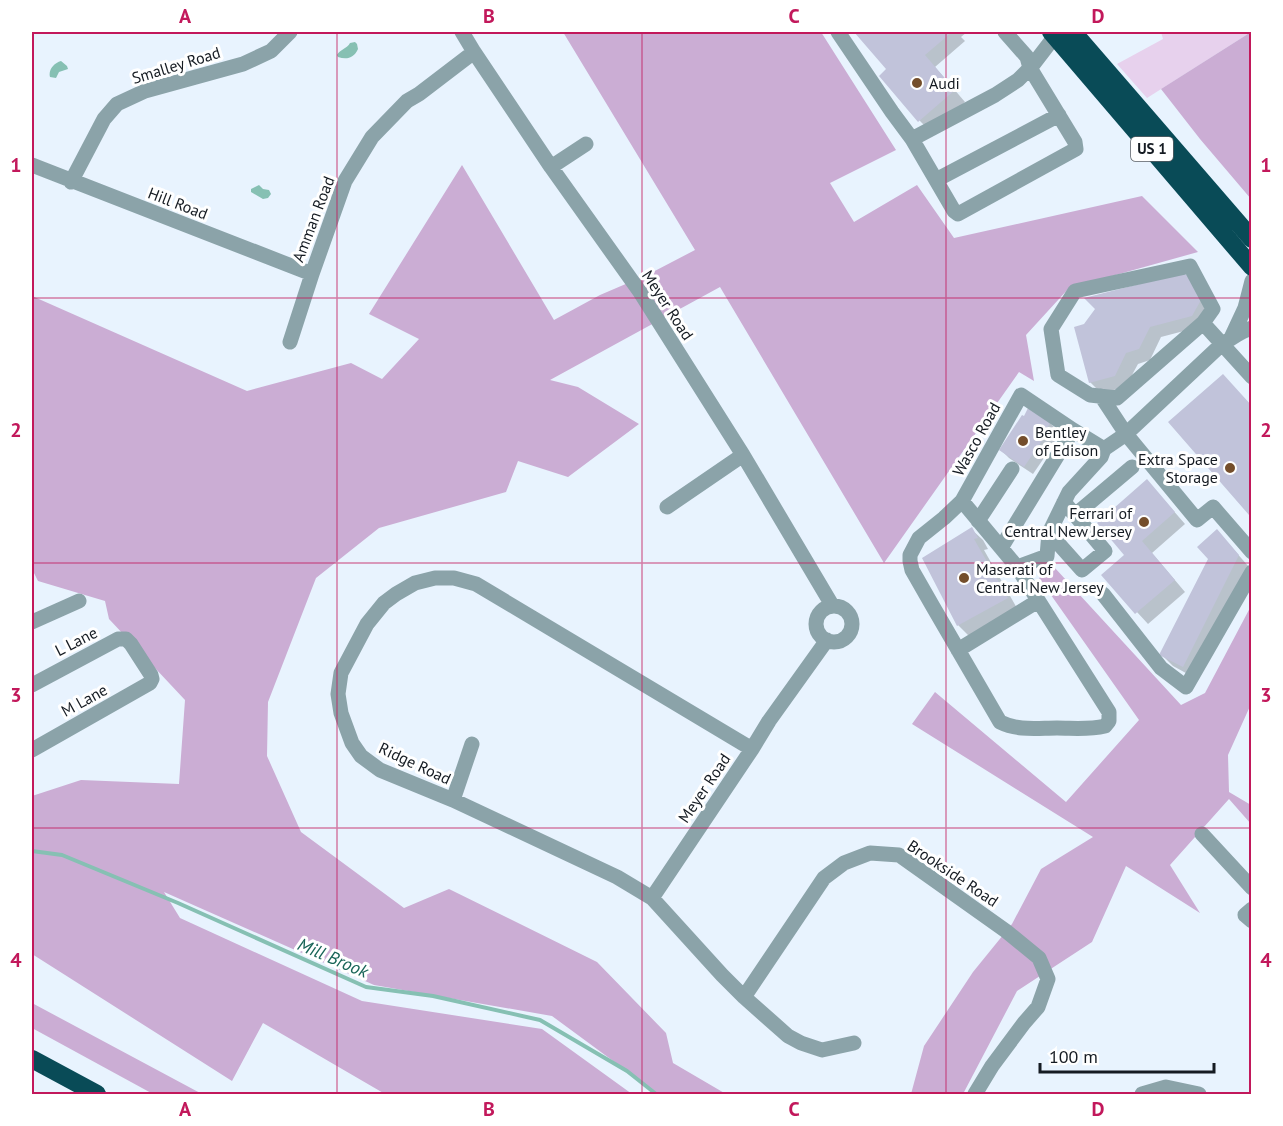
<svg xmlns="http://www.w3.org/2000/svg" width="1283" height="1126" viewBox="0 0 1283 1126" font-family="'PT Sans',sans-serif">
  <rect width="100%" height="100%" fill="#e8f3fe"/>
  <path fill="#e7d1ed" d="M1161,32H1251L1147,98L1117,64L1163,39Z"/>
  <path fill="#cbadd4" d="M563,32H821L896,150L830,183L854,222L917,185L954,238L1142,196L1198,252L1069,288L1026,335L1034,381L1019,372L884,563L720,287L550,380L578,387L639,424L568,477L518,461L506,492L379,528L316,578L268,702L267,756L301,832L404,908L449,889L597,962L666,1033L673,1063L726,1094H658L552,1016L374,985L164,892L180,918L362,1001L542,1029L632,1094H385L263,1023L232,1081L32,954V796L81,780L179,784L185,700L109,619L105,601L38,581L32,569V296L247,391L351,363L382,379L419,339L369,314L462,165L554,320L600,295L649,274L695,250Z
    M1251,32H1252L1251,199L1200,139L1161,89Z
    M1055,568L1181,705L1205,693L1251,606V704L1228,755L1229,792L1251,805V824L1229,799L1170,865L1200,913L1126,866L1092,942L1017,991L963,1094H911L924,1046L973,972L1012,924L1041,869L1093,837L912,724L935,692L1066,802L1139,720L1039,578Z
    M32,1003L202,1094H153L32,1028Z"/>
  <path fill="#86c0b3" d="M355,42L357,44L358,49C354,58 347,60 338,57L337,55C340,49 347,49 350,43Z
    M61,61L67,66L68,69L59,72L56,78L50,77C48,70 54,63 61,61Z
    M259,185L263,189L269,190L271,194L268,198L263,199L251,192V189Z"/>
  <path fill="#0003" d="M856,32H967L961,37L965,41L935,67L965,102L931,132L920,121L889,69Z
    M1195,281L1207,293L1203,326L1161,337L1150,360L1138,364L1126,386L1102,394L1090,382Z
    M1050,423L1058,431L1053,440L1055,442L1033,474L1009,458L1001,450Z
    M1158,493L1185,524L1152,553L1185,592L1148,624L1103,575L1126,555Z
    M971,529L983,540L988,549L984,550L1018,610L969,636L958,625Z
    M1228,543L1249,567L1195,678L1173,666L1161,654Z"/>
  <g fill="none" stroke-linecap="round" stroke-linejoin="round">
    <path stroke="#86c0b3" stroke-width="4" d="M32,851L62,855L178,903L366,987L433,996L540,1020L627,1071L656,1094"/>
  </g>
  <path fill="#c1c3da" d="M854,32H952L925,55L955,90L918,122L879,76L886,69Z
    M1183,273L1196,280L1201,300L1192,316L1150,327L1139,349L1126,353L1115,376L1089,383L1074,327L1084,324L1095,309L1084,298Z
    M1223,374L1252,406V513L1249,515L1168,422Z
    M1028,408L1051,422L1045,431L1048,432L1024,467L999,450L1022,415L1024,416Z
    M1147,479L1175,512L1142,541L1175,580L1135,614L1101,575L1124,555L1097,523Z
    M972,527L978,538L974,539L1008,598L957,626L922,558Z
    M1217,529L1239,555L1183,667L1159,655L1208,559L1197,547Z"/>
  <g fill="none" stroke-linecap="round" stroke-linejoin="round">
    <path stroke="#8ba3a9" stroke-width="15" d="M462,32L474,52L551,167L640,292L743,455L832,605
      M838,32L892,112L912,139L995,95L1018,80L1032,66L1055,36
      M912,139L954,211L958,214L1076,149L1075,142L1030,68L1027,57L1005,32
      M32,165L312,274
      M551,167L586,144
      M936,180L1059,115
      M71,182L104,119L117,104L145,91L243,64L271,51L290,32
      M1190,266L1213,309L1203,323L1117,398L1090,395L1058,375L1051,329L1075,291Z
      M1203,323L1252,377
      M1231,338L1245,308L1252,281
      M290,342L312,274L345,181L372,137L407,101L419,94L474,52
      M1101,396L1126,434L1197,520L1213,507L1252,552
      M1104,449L1073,430L1021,395L962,501L1017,567L1047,556L1049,533L1069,492L1101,457L1104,449L1126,434L1222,344C1232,339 1240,331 1252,328
      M962,501L944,518L919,538L910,555V561L912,570L932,605L1000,722C1018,731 1037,728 1057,728C1073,728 1088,730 1105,726L1109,721V712L1017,567
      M667,507L743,455
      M1075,515L1132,467
      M978,521L1012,469
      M1049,533L1082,570L1105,551L1064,502
      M1001,548L1073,430
      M1103,594L1161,668L1186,687L1252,572
      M816 624a18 18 0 1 1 36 0a18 18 0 1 1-36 0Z
      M32,622L79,601
      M958,650L1038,601
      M32,685L118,639H126L131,644L151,675L152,679L150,683L32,750
      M752,749L476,584L454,578H435L415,583L396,594L384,603L367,624L341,673L338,694L341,713L352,743L361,756L380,770L453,800L617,877L652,898L722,975L744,997L788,1036L801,1043L822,1050L854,1043
      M453,800L472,744
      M1202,834L1252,888
      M652,898L752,749L769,721L827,640
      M1252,909L1245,915L1252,921
      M744,997L824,878L844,863L870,853L899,855L1006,931L1039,958L1048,979L1038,1007L1024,1023L992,1066L975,1094
      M1142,1094L1166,1087L1199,1094"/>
    <path stroke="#094b57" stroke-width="18" d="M1051,32L1252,267
      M1073,32L1252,239
      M32,1059L97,1094"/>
  </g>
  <path fill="none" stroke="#c2185b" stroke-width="1.5" stroke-opacity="0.55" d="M337,32V1094M642,32V1094M946,32V1094M32,298H1252M32,563H1252M32,828H1252"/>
  <g fill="#744e2b" stroke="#fff" stroke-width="2">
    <circle cx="917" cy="83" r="6"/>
    <circle cx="1023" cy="441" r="6"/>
    <circle cx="1230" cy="468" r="6"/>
    <circle cx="1144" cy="522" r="6"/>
    <circle cx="964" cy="578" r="6"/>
  </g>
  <g text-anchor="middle" stroke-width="6" stroke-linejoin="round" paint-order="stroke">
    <rect fill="#fff" stroke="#5b5f64" stroke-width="1.5" x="1131" y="137" width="42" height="24" rx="4.5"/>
    <g font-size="15" font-weight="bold" fill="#151b22">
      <text x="1152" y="154">US 1</text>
    </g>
    <g font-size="16" fill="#151b22" stroke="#fff">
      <text transform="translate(176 65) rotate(-17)" y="6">Smalley Road</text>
      <text transform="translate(178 203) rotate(21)" y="6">Hill Road</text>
      <text transform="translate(313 219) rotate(-69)" y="6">Amman Road</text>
      <text transform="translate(668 305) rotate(57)" y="6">Meyer Road</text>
      <text transform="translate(976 439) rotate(-61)" y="6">Wasco Road</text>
      <text transform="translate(76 641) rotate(-27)" y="6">L Lane</text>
      <text transform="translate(84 700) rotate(-29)" y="6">M Lane</text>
      <text transform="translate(415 763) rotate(25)" y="6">Ridge Road</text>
      <text transform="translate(704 788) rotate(-56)" y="6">Meyer Road</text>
      <text transform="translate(953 873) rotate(34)" y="6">Brookside Road</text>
    </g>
    <g font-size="16" fill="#151b22" stroke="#fff" text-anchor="start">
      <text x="929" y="89">Audi</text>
      <text x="1035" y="438">Bentley<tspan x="1035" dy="18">of Edison</tspan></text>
      <text x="1218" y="465" text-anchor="end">Extra Space<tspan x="1218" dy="18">Storage</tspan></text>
      <text x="1132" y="519" text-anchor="end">Ferrari of<tspan x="1132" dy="18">Central New Jersey</tspan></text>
      <text x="976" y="575">Maserati of<tspan x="976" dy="18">Central New Jersey</tspan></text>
    </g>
    <g font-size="18" font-style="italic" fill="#196558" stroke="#fff">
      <text transform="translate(333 958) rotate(23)" y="6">Mill Brook</text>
    </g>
  </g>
  <rect width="1283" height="1126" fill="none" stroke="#ffffff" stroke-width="66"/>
  <path d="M1040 1063v9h174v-9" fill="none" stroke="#151b22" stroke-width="3"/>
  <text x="1049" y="1063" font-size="18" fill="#151b22" stroke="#ffffff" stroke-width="4.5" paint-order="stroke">100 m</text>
  <rect x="33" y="33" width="1217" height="1060" fill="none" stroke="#c2185b" stroke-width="2"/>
  <g font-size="20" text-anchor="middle" font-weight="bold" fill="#c2185b">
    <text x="185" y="23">A</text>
    <text x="489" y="23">B</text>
    <text x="794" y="23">C</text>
    <text x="1098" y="23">D</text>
    <text x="16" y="172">1</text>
    <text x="1266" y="172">1</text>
    <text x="16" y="437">2</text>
    <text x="1266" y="437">2</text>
    <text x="16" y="702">3</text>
    <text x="1266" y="702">3</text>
    <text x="16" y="967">4</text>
    <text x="1266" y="967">4</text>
    <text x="185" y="1116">A</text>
    <text x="489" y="1116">B</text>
    <text x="794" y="1116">C</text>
    <text x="1098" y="1116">D</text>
  </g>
</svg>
